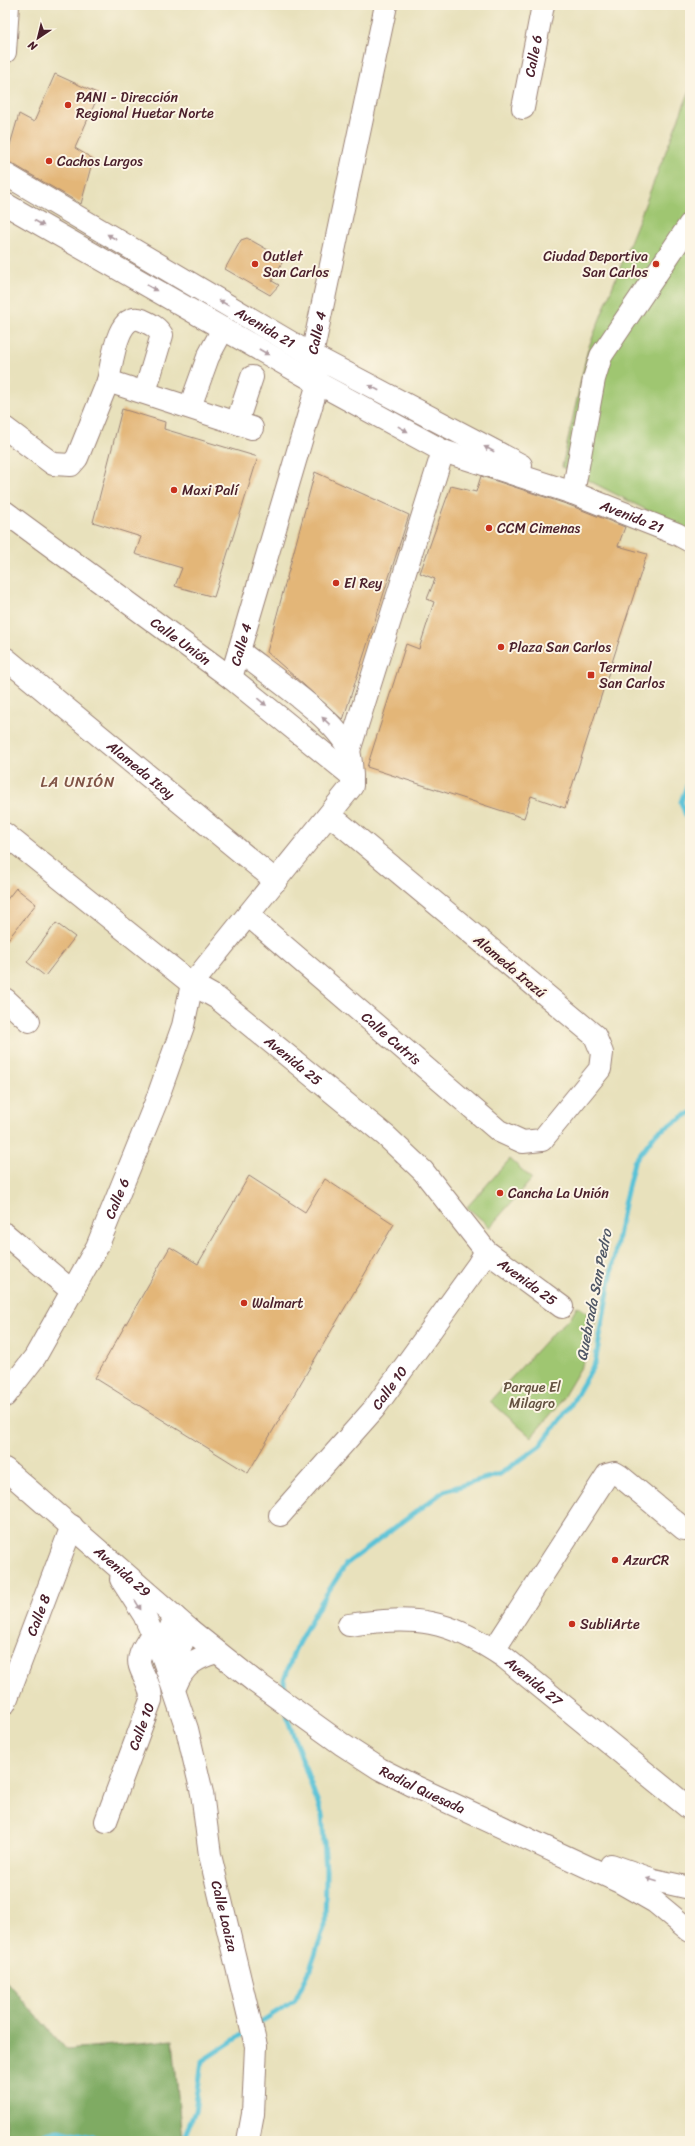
<svg xmlns="http://www.w3.org/2000/svg" width="695" height="2146" viewBox="0 0 695 2146" font-family="Sriracha,sans-serif">
  <rect width="100%" height="100%" fill="#fcf5e5"/>
  <filter id="ink" filterUnits="userSpaceOnUse"><feTurbulence type="fractalNoise" baseFrequency=".025" numOctaves="2"/><feDisplacementMap in="SourceGraphic" scale="8" xChannelSelector="R" yChannelSelector="G"/><feConvolveMatrix kernelMatrix="1 2 1 2 8 2 1 2 1" color-interpolation-filters="sRGB"/></filter>
  <filter id="wash" filterUnits="userSpaceOnUse"><feTurbulence type="fractalNoise" baseFrequency=".012" numOctaves="4" result="noise"/><feDisplacementMap in="SourceGraphic" scale="16" xChannelSelector="R" yChannelSelector="G"/><feGaussianBlur stdDeviation="0.9" result="paint"/><feColorMatrix in="noise" values="0 0 0 0 0 0 0 0 0 0 0 0 0 0 0 0 0 1.4 0 .05"/><feComposite in="paint" operator="in"/></filter>
  <g filter="url(#wash)">
    <rect width="100%" height="100%" fill="#e8e1bc"/>
    <path fill="#9fc671" stroke="#74724e" d="M690,90V532L562,467L588,349Z
      M510,1159L532,1179L490,1227L467,1207Z
      M577,1306L596,1318L587,1357L558,1406L531,1437L490,1401L552,1334L570,1318Z"/>
    <path fill="#7fab63" stroke="#646547" d="M5,1980L66,2049L173,2040L182,2141H5Z"/>
    <g fill="none" stroke-linecap="round" stroke-linejoin="round">
      <path stroke="#5ac2d7" stroke-width="5" d="M690,777L681,802L690,826
        M285,1696L284,1680L295,1649L320,1604L346,1564L444,1491L500,1474L540,1446L570,1406L595,1363L624,1204L634,1162L656,1133L690,1113
        M256,2025L295,2000L309,1972L325,1925L326,1870L322,1815L288,1720L287,1712
        M33,2141L59,2130L112,2141
        M183,2141L195,2111L202,2061L246,2032"/>
    </g>
    <g id="blocks">
      <path fill="#e3b678" d="M55,74L99,94L75,148L93,159L81,204L11,163L5,162L19,114L34,122Z
        M247,238L284,259L272,281L279,285L270,295L225,269L241,240Z
        M122,409L165,422L164,429L258,457L214,597L175,586L182,568L135,554L141,537L93,522Z
        M315,472L409,515L343,720L267,652Z
        M481,476L569,505L625,527L618,546L647,554L565,808L531,796L524,818L367,767L406,644L419,649L434,602L427,599L435,579L420,573L451,486L476,492Z
        M16,888L36,904L5,943V902Z
        M56,923L75,937L45,976L27,962Z
        M249,1176L305,1212L325,1179L394,1224L248,1473L95,1378L170,1247L198,1264Z"/>
    </g>
  </g>
  <g filter="url(#ink)">
    <use href="#blocks" fill-opacity="0" stroke="#998074" stroke-width="1"/>
    <g fill="none" stroke-linecap="round" stroke-linejoin="round">
      <defs>
        <g id="minor">
          <path id="s1" d="M523,108L543,5"/>
          <path id="s2" d="M5,174L312,355L521,465"/>
          <path id="s3" d="M5,204L318,383L443,451L573,493L677,534L690,541"/>
          <path d="M108,381C112,364 117,310 142,320C151,324 157,327 162,335L145,392"/>
          <path d="M190,407L208,357L223,329"/>
          <path d="M237,422L252,377"/>
          <path d="M5,428L53,464L71,465L77,458L108,381L252,428"/>
          <path d="M573,493L594,379L601,356L690,224"/>
          <path id="s4" d="M5,512L231,678L352,776"/>
          <path id="s5" d="M5,658L276,881"/>
          <path id="s6" d="M231,678L318,383L312,355L386,5"/>
          <path d="M349,751L443,451"/>
          <path id="s7" d="M5,834L192,984L217,998L386,1136L423,1171L486,1251L562,1307"/>
          <path id="s8" d="M248,915L499,1131L523,1142L542,1140L600,1069L602,1053L595,1036L330,815"/>
          <path d="M5,999L29,1021"/>
          <path d="M5,1234L73,1292"/>
          <path id="s9" d="M5,1396L35,1357L97,1247L156,1102L183,1026L192,984L352,786C352,775 352,762 349,752C341,722 265,672 239,651"/>
          <path id="s10" d="M280,1515L374,1409L478,1265L486,1251"/>
          <path id="s11" d="M175,1617L166,1639L163,1658L187,1729L202,1793L210,1855L256,2046L253,2114L248,2141"/>
          <path id="s12" d="M349,1625C416,1615 448,1619 504,1657L690,1809"/>
          <path d="M494,1650L607,1475L615,1473L620,1476L684,1529"/>
          <path d="M176,1674C176,1656 179,1645 190,1630"/>
          <path id="s13" d="M5,1703L72,1526"/>
          <path id="s14" d="M106,1821L151,1700C152,1682 135,1668 140,1656C142,1648 148,1641 152,1634"/>
        </g>
        <g id="major">
          <path d="M5,52L8,5"/>
          <path id="s15" d="M5,1469L190,1630L254,1681L343,1745L380,1769L416,1787L620,1882L655,1902L690,1931"/>
          <path d="M121,1579L144,1615L163,1658"/>
          <path d="M176,1685C184,1665 196,1658 217,1652"/>
          <path d="M611,1865L654,1880L690,1888"/>
        </g>
      </defs>
      <use href="#minor" stroke="#998074" stroke-width="24"/>
      <use href="#major" stroke="#998074" stroke-width="24"/>
      <use href="#minor" stroke="#fff" stroke-width="22"/>
      <use href="#major" stroke="#fff" stroke-width="22"/>
    </g>
    <defs><path id="oneway-solid" d="M-6-.8H1V-3.2L6.5 0L1 3.2V.8H-6Z"/></defs>
    <g fill="#ae9aa0">
      <use href="#oneway-solid" transform="translate(39 223) rotate(30)"/>
      <use href="#oneway-solid" transform="translate(112 237) rotate(-150)"/>
      <use href="#oneway-solid" transform="translate(152 288) rotate(30)"/>
      <use href="#oneway-solid" transform="translate(224 303) rotate(-150)"/>
      <use href="#oneway-solid" transform="translate(264 352) rotate(30)"/>
      <use href="#oneway-solid" transform="translate(374 388) rotate(-152)"/>
      <use href="#oneway-solid" transform="translate(403 429) rotate(29)"/>
      <use href="#oneway-solid" transform="translate(489 449) rotate(-152)"/>
      <use href="#oneway-solid" transform="translate(262 702) rotate(39)"/>
      <use href="#oneway-solid" transform="translate(326 721) rotate(-136)"/>
      <use href="#oneway-solid" transform="translate(138 1605) rotate(59)"/>
      <use href="#oneway-solid" transform="translate(652 1880) rotate(-162)"/>
    </g>
  </g>
  <g fill="#c8321e" stroke="#fcf5e5" stroke-width="1.5">
    <circle cx="68" cy="105" r="4"/>
    <circle cx="49" cy="161" r="4"/>
    <circle cx="255" cy="264" r="4"/>
    <circle cx="656" cy="264" r="4"/>
    <circle cx="174" cy="490" r="4"/>
    <circle cx="489" cy="528" r="4"/>
    <circle cx="336" cy="583" r="4"/>
    <circle cx="501" cy="647" r="4"/>
    <rect x="587" y="671" width="8" height="8" rx="2"/>
    <circle cx="500" cy="1193" r="4"/>
    <circle cx="244" cy="1303" r="4"/>
    <circle cx="615" cy="1560" r="4"/>
    <circle cx="572" cy="1624" r="4"/>
  </g>
  <g text-anchor="middle" stroke-width="4" stroke-linejoin="round" paint-order="stroke">
    <g font-size="14" fill="#4a1f2b" stroke="#fcf5e5">
      <text dy="5" stroke="none"><textPath href="#s1" startOffset="53">Calle 6</textPath></text>
      <text dy="5" stroke="none"><textPath href="#s2" startOffset="302">Avenida 21</textPath></text>
      <text dy="5" stroke="none"><textPath href="#s6" startOffset="359">Calle 4</textPath></text>
      <text dy="5" stroke="none"><textPath href="#s3" startOffset="703">Avenida 21</textPath></text>
      <text dy="5" stroke="none"><textPath href="#s4" startOffset="218">Calle Unión</textPath></text>
      <text dy="5" stroke="none"><textPath href="#s6" startOffset="35">Calle 4</textPath></text>
      <text dy="5" stroke="none"><textPath href="#s5" startOffset="176">Alameda Itoy</textPath></text>
      <text transform="translate(510 966) rotate(40)" y="5">Alameda Irazú</text>
      <text dy="5" stroke="none"><textPath href="#s8" startOffset="189">Calle Cutris</textPath></text>
      <text dy="5" stroke="none"><textPath href="#s7" startOffset="367">Avenida 25</textPath></text>
      <text dy="5" stroke="none"><textPath href="#s9" startOffset="228">Calle 6</textPath></text>
      <text dy="5" stroke="none"><textPath href="#s7" startOffset="691">Avenida 25</textPath></text>
      <text dy="5" stroke="none"><textPath href="#s10" startOffset="168">Calle 10</textPath></text>
      <text dy="5" stroke="none"><textPath href="#s15" startOffset="156">Avenida 29</textPath></text>
      <text dy="5" stroke="none"><textPath href="#s13" startOffset="94">Calle 8</textPath></text>
      <text dy="5" stroke="none"><textPath href="#s12" startOffset="202">Avenida 27</textPath></text>
      <text dy="5" stroke="none"><textPath href="#s14" startOffset="101">Calle 10</textPath></text>
      <text dy="5" stroke="none"><textPath href="#s15" startOffset="528">Radial Quesada</textPath></text>
      <text dy="5" stroke="none"><textPath href="#s11" startOffset="309">Calle Loaiza</textPath></text>
    </g>
    <g font-size="14" fill="#4a1f2b" stroke="#fcf5e5" text-anchor="start">
      <text x="76" y="102">PANI - Dirección<tspan x="76" dy="16">Regional Huetar Norte</tspan></text>
      <text x="57" y="166">Cachos Largos</text>
      <text x="263" y="261">Outlet<tspan x="263" dy="16">San Carlos</tspan></text>
      <text x="648" y="261" text-anchor="end">Ciudad Deportiva<tspan x="648" dy="16">San Carlos</tspan></text>
      <text x="182" y="495">Maxi Palí</text>
      <text x="497" y="533">CCM Cimenas</text>
      <text x="344" y="588">El Rey</text>
      <text x="509" y="652">Plaza San Carlos</text>
      <text x="599" y="672">Terminal<tspan x="599" dy="16">San Carlos</tspan></text>
      <text x="508" y="1198">Cancha La Unión</text>
      <text x="252" y="1308">Walmart</text>
      <text x="623" y="1565">AzurCR</text>
      <text x="580" y="1629">SubliArte</text>
    </g>
    <g font-size="14" fill="#645140" stroke="#fcf5e5">
      <text x="532" y="1392">Parque El<tspan x="532" dy="16">Milagro</tspan></text>
    </g>
    <g font-size="15" letter-spacing="1" fill="#805446" stroke="#fcf5e5">
      <text x="78" y="787">LA UNIÓN</text>
    </g>
    <g font-size="15" font-style="italic" fill="#505867" stroke="#fcf5e5">
      <text transform="translate(594 1295) rotate(-79)" y="5">Quebrada San Pedro</text>
    </g>
  </g>
  <rect width="695" height="2146" fill="none" stroke="#fcf5e5" stroke-width="20"/>
  <g transform="translate(38 38) rotate(215)" stroke="#fcf5e5" stroke-width="3" paint-order="stroke">
  <path d="M0-3L7 15L0 10L-7 15Z" fill="#4a1f2b"/>
  <text y="-6" font-size="11" font-weight="bold" text-anchor="middle" fill="#4a1f2b">N</text>
  </g>
</svg>
